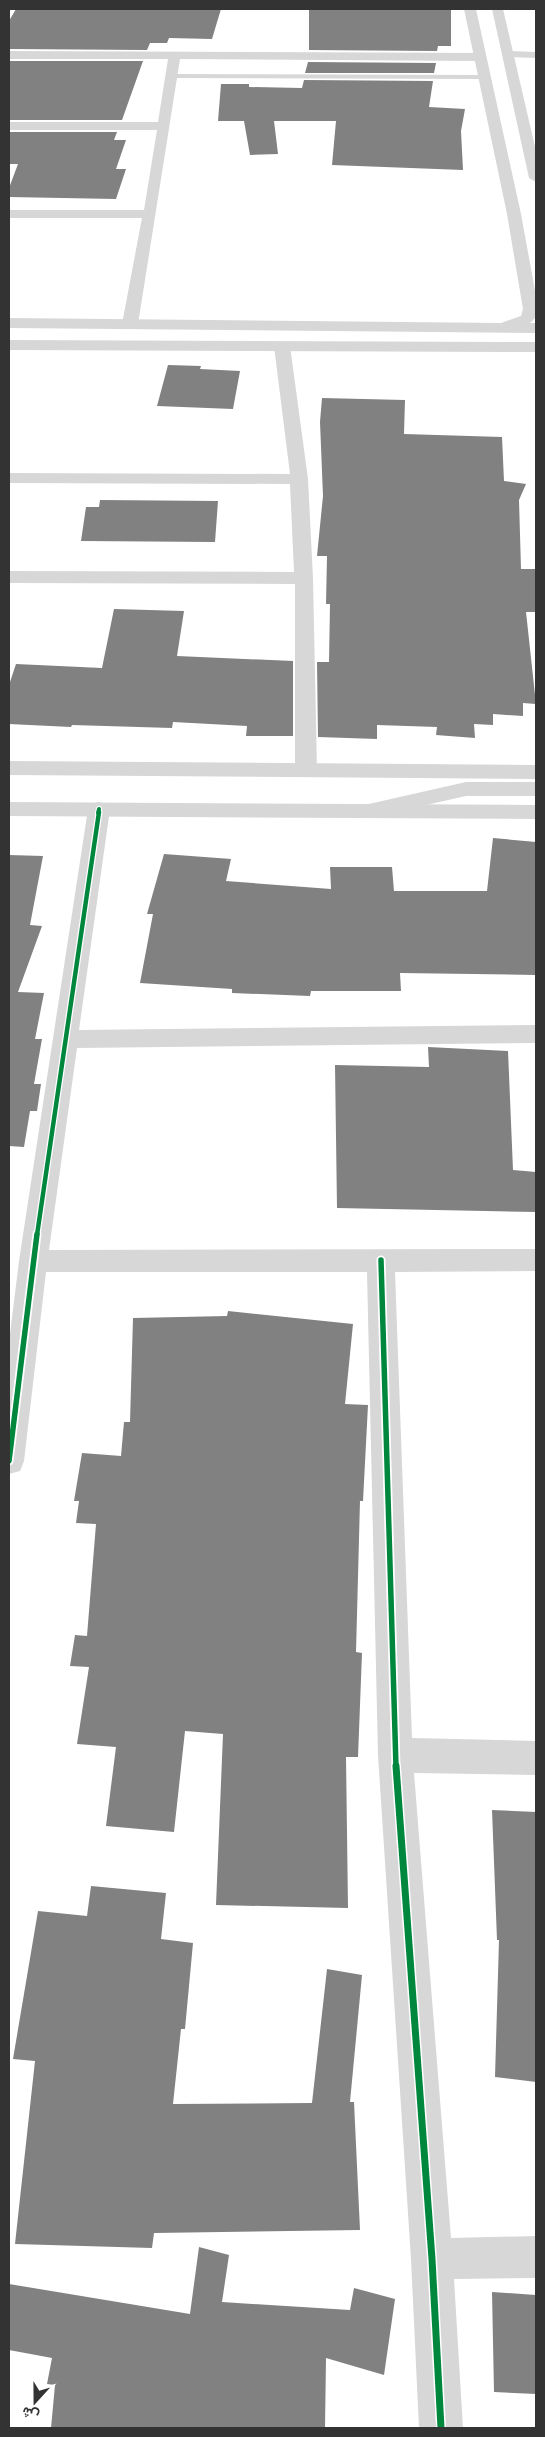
<svg xmlns="http://www.w3.org/2000/svg" width="545" height="2437" viewBox="0 0 545 2437" font-family="'DM Sans',Vazirmatn,sans-serif">
  <rect width="100%" height="100%" fill="#fff"/>
  <path fill="#818181" d="M16,9H221L212,39L169,38L167,43H150L147,50L9,49V21Z
    M309,9H451V46H438L437,51L309,50Z
    M9,61H143L122,120H9Z
    M308,62L436,63L434,73H305Z
    M304,80L433,81L429,107L465,109L461,131L463,170L332,165L336,121H274L278,154L250,155L244,121H218L221,84H249V87L302,88Z
    M9,132H117L114,140H126L116,169H126L116,199L9,197V188L18,164H9Z
    M168,365L201,366L200,369L240,371L233,409L157,406Z
    M322,398L405,400L404,434L502,437L504,481L526,484L519,500L521,569H536V612H526L536,704L523,703V716L493,714V725L474,724L475,738L436,735L437,727L377,725V739L318,737L317,662H329L330,604H326L327,556H317L323,496L320,422Z
    M100,500L218,501L215,542L81,541L86,507H99Z
    M114,609L184,611L177,656L293,661V736H246L247,726L173,722L172,728L72,725L71,727L9,724V685L16,664L102,668Z
    M493,838L536,842V975L400,973L401,991H311L310,996L232,993V989L140,983L153,914H147L164,854L231,859L226,881L331,889L330,867H392L394,891H487Z
    M9,855L43,856L30,925L42,926L18,992L44,993L35,1039H42L34,1084H41L37,1111H30L24,1147L9,1146Z
    M428,1047L508,1051L513,1170L536,1172V1212L337,1208L335,1065L429,1067Z
    M228,1311L353,1324L345,1404L368,1405L363,1501H360L356,1652L362,1653L358,1757H346L348,1908L216,1905L223,1734L185,1731L174,1832L106,1826L116,1747L77,1744L89,1667L70,1666L75,1635L87,1636L96,1524L76,1523L79,1501H74L82,1453L121,1456L124,1422H130L133,1318L227,1316Z
    M492,1810L536,1812V2082L495,2077L499,1940H497Z
    M91,1886L166,1893L161,1939L193,1943L185,2029H181L173,2104L312,2103L327,1969L362,1975L350,2102H354L360,2230L154,2233L152,2248L15,2244L35,2061L13,2059L38,1911L87,1916Z
    M199,2247L229,2255L222,2302L350,2310L354,2288L395,2299L384,2375L326,2358L325,2428H51L55,2385L47,2384L52,2358L9,2350V2284L190,2314Z
    M492,2292L536,2295V2394L494,2392Z"/>
  <g fill="none" stroke-linecap="round" stroke-linejoin="round">
    <path fill="#d7d7d7" fill-rule="evenodd" d="M169,74L484,75L488,77L484,79L172,78L168,76Z"/>
    <path fill="#d7d7d7" fill-rule="evenodd" d="M9,51L480,53L486,57L480,61L180,59L138,324L130,329L122,324L142,218H9V210H144L157,130H9V122H158L168,59H9Z
      M509,51L536,52V58L505,57L503,55Z
      M282,341L290,346L308,479L313,578L317,770L314,775L306,777L298,775L295,770V584L9,583V571L294,572L290,484L9,483V473L290,474L274,346Z
      M466,782H536V796H466L368,818L360,816L357,811L360,806Z
      M99,802L107,804L110,809L79,1030L536,1025V1043L77,1048L49,1250L536,1249V1271L395,1272L412,1738L536,1741V1775L414,1773L451,2238L536,2236V2278L454,2279L463,2428H419L411,2259L378,1755L367,1272H46L24,1461L20,1471L9,1474V1342L19,1261L88,809L91,804Z"/>
    <path fill="#d7d7d7" fill-rule="evenodd" d="M464,9H476L521,214L536,296V317L530,323H536V333L9,328V318L501,323L521,316L523,309L507,214Z
      M492,9H503L536,151V182L529,178Z
      M9,340L536,342V352L9,350Z
      M9,761L536,765V779L9,775Z
      M9,802L536,805V819L9,816Z"/>
    <defs>
      <path id="cycleway-far3" d="M98,813L99,809"/>
      <path id="cycleway-far2" d="M37,1235L99,812"/>
      <path id="cycleway-far1" d="M381,1260L396,1767
        M9,1461L37,1234"/>
      <path id="cycleway" d="M396,1766L432,2259L441,2428"/>
    </defs>
    <use href="#cycleway-far3" stroke="#fff" stroke-width="6"/>
    <use href="#cycleway-far2" stroke="#fff" stroke-width="7"/>
    <use href="#cycleway-far1" stroke="#fff" stroke-width="9"/>
    <use href="#cycleway" stroke="#fff" stroke-width="10"/>
    <use href="#cycleway-far3" stroke="#00873e" stroke-width="4"/>
    <use href="#cycleway-far2" stroke="#00873e" stroke-width="4.5"/>
    <use href="#cycleway-far1" stroke="#00873e" stroke-width="5.5"/>
    <use href="#cycleway" stroke="#00873e" stroke-width="7"/>
  </g>
  <rect width="545" height="2437" fill="none" stroke="#333333" stroke-width="20"/>
  <g transform="translate(35 2402) rotate(201)" stroke="#ffffff" stroke-width="4" paint-order="stroke">
  <path d="M0-4L9 19L0 12L-9 19Z" fill="#333333"/>
  <text y="-8" font-size="14" font-weight="bold" text-anchor="middle" fill="#333333">ش</text>
  </g>
</svg>
